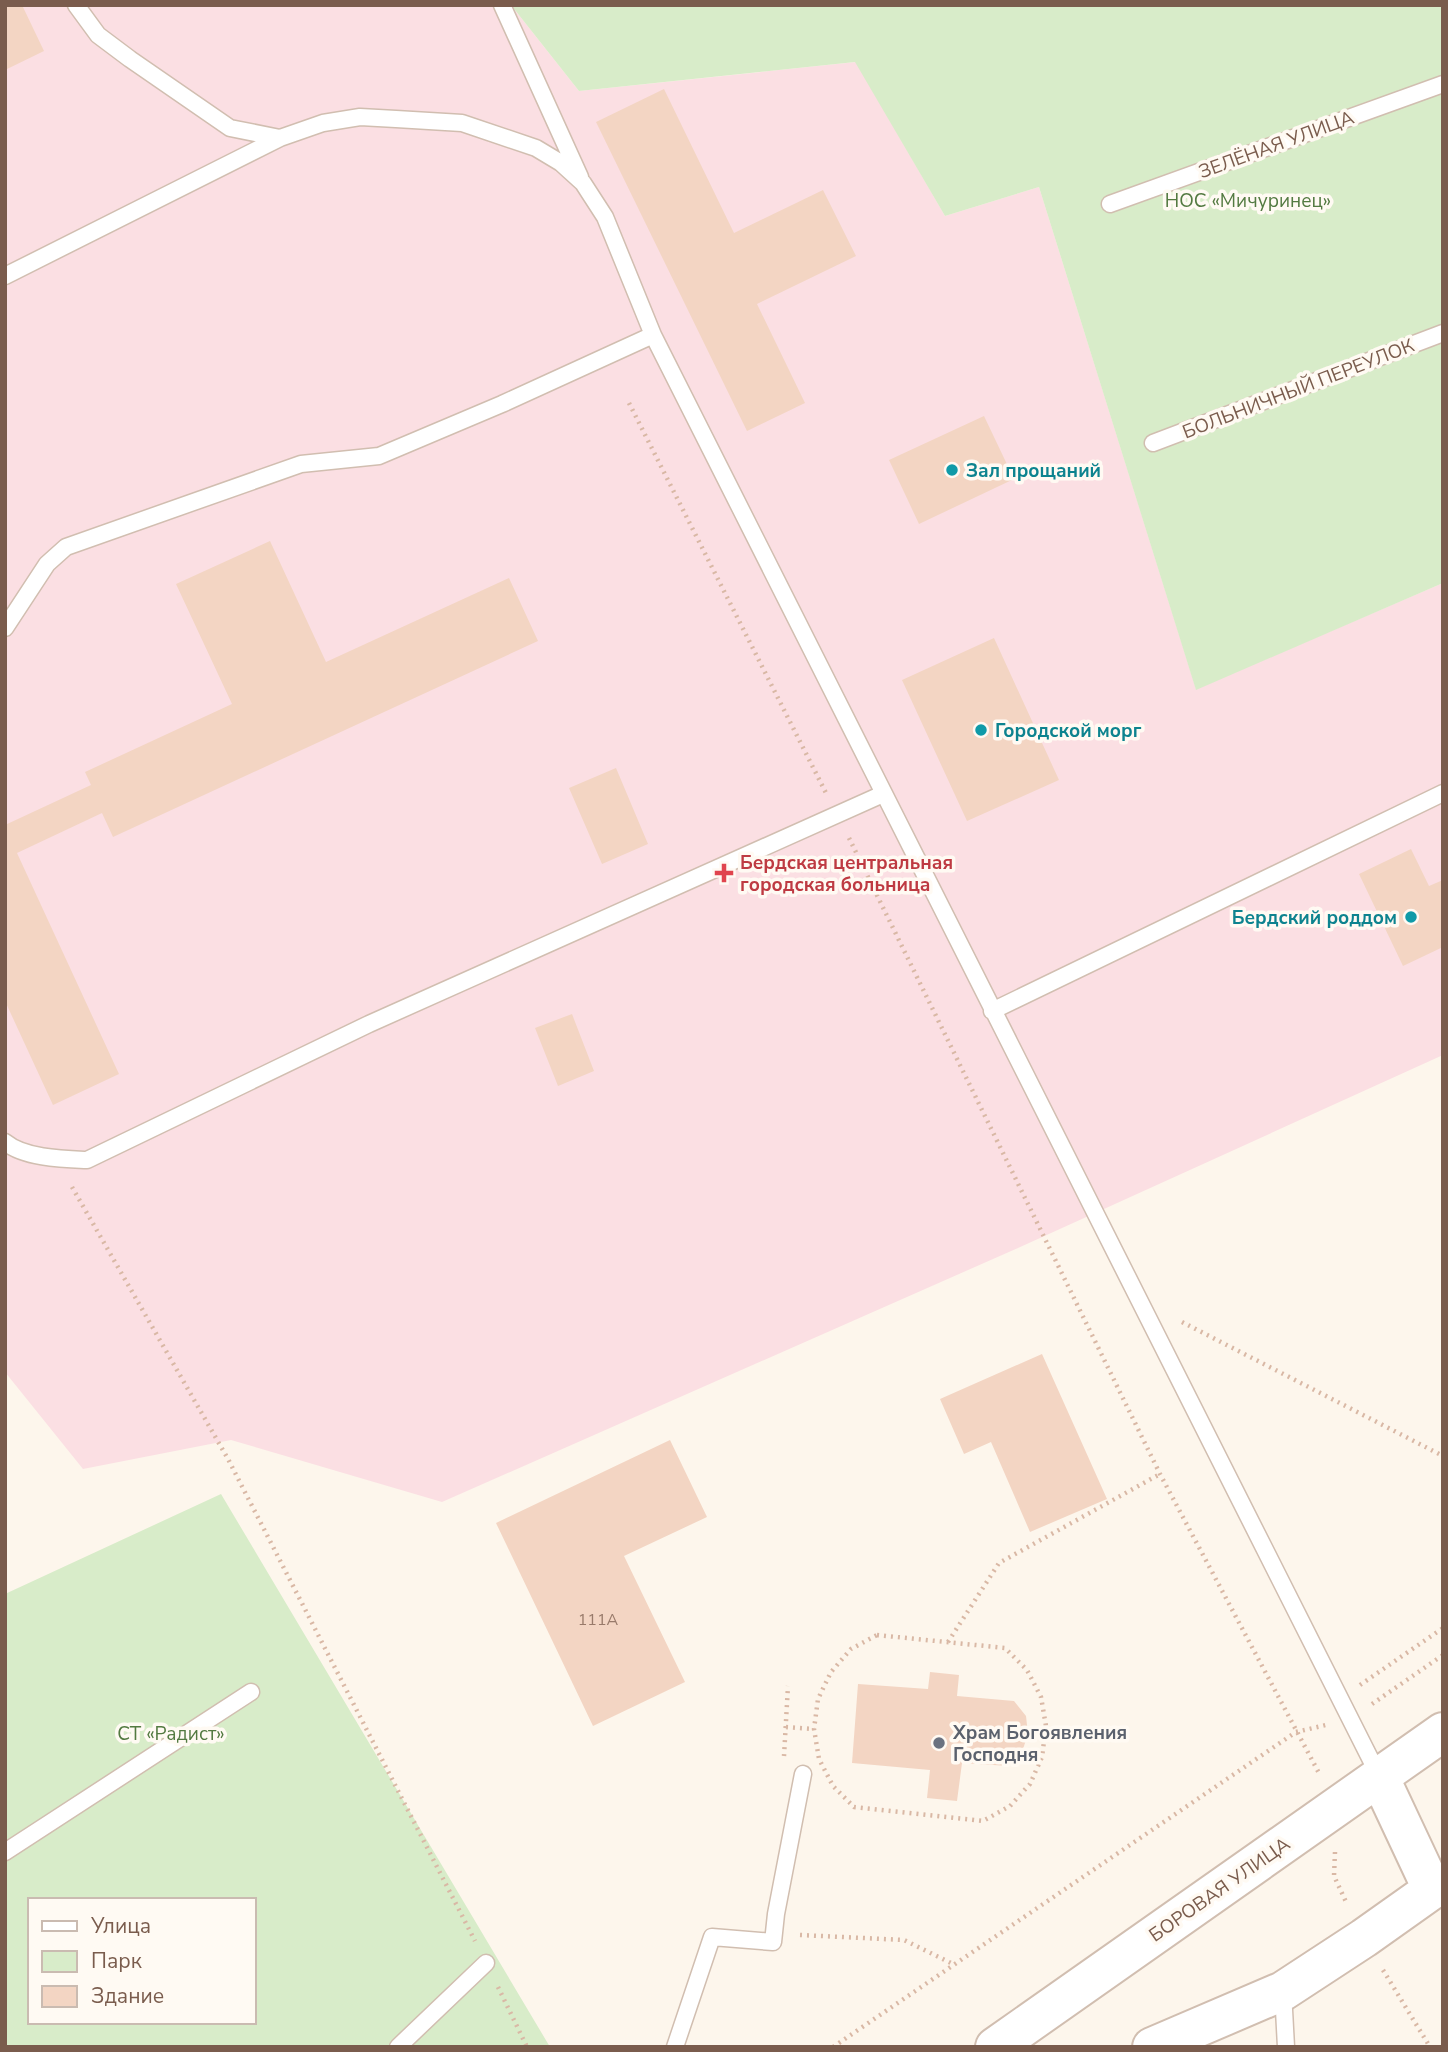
<svg xmlns="http://www.w3.org/2000/svg" width="1448" height="2052" viewBox="0 0 1448 2052" font-family="'Nunito Sans',sans-serif">
  <rect width="100%" height="100%" fill="#fdf6ec"/>
  <path fill="#fbdfe3" d="M5,5H511L579,91L856,62L945,216L1039,187L1196,689L1443,583V1055L1018,1248L442,1502L231,1440L83,1469L5,1372Z"/>
  <path fill="#d8ecc9" fill-rule="evenodd" d="M511,5H1443V583L1196,690L1039,187L945,216L855,62L579,91Z
    M221,1494L550,2047H5V1594ZM30,1900H254V2022H30Z"/>
  <path fill="#f3d5c3" d="M5,5H22L44,51L5,70Z
    M664,89L734,233L823,190L856,256L757,304L805,403L747,431L596,122Z
    M984,416L1014,479L919,524L889,460Z
    M270,541L326,662L509,578L538,641L113,837L102,813L17,853L119,1074L53,1105L5,1001V825L91,785L85,772L232,704L176,584Z
    M994,638L1059,780L967,821L902,680Z
    M616,768L648,844L602,864L569,788Z
    M1411,849L1429,886L1443,880V947L1403,966L1359,874Z
    M572,1014L594,1071L558,1086L535,1028Z
    M1042,1354L1107,1499L1030,1532L991,1442L964,1454L940,1399Z
    M670,1440L707,1517L624,1556L685,1682L593,1726L496,1523Z
    M930,1672L959,1675L957,1696L1014,1701L1026,1716L1028,1734L1022,1752L1009,1766L962,1763L957,1801L927,1798L930,1770L852,1763L858,1684L928,1689Z"/>
  <g fill="none" stroke-linecap="round" stroke-linejoin="round">
    <defs>
      <path id="service" d="M76,5L98,35L130,59L230,128L280,138L323,123L360,117L396,119L462,123L536,148L561,163L583,183L605,217L653,335
        M502,5L580,177
        M1110,204L1443,84
        M5,276L280,138
        M1153,443L1443,333
        M5,628L47,564L66,547L301,464L379,456L502,404L653,335L1379,1776
        M992,1011L1443,793
        M5,1142C24,1158 63,1159 87,1160L369,1024L883,794
        M5,1852L251,1692
        M1283,1991L1286,2047
        M398,2047L486,1963
        M675,2047L712,1937L773,1942L776,1914L803,1774"/>
      <path id="tertiary" d="M1379,1776L1432,1889
        M995,2047L1443,1732
        M1152,2047L1283,1991L1364,1938L1443,1882"/>
    </defs>
    <use href="#service" stroke="#d1beb0" stroke-width="19"/>
    <use href="#tertiary" stroke="#d1beb0" stroke-width="42"/>
    <path stroke="#d9b8a5" stroke-width="4.5" stroke-dasharray="2 5" stroke-linecap="butt" d="M629,403L826,793
      M849,838L1160,1474L1320,1775
      M72,1187L228,1459L475,1941
      M1182,1322L1443,1456
      M877,1635L1005,1648L1027,1670L1041,1697L1046,1726L1042,1757L1030,1784L1010,1806L983,1821L854,1807L833,1786L819,1759L814,1729L818,1699L831,1672L851,1649Z
      M948,1642L999,1563L1160,1474
      M1360,1685L1443,1628
      M1372,1704L1443,1655
      M786,1727L814,1729
      M784,1756L788,1686
      M1335,1852L1334,1876L1347,1904
      M800,1935L904,1940L953,1964
      M1383,1970L1430,2047
      M498,1987L527,2047
      M833,2047L1296,1732L1326,1725"/>
    <use href="#service" stroke="#fff" stroke-width="16"/>
    <use href="#tertiary" stroke="#fff" stroke-width="38"/>
  </g>
  <g fill="#0f9aa8" stroke="#fffaf3" stroke-width="2.5">
    <circle cx="952" cy="470" r="7"/>
    <circle cx="981" cy="730" r="7"/>
    <circle cx="1411" cy="917" r="7"/>
  </g>
  <path fill="#e0444e" stroke="#fffaf3" stroke-width="2.5" d="M720.5 862.5h7v7h7v7h-7v7h-7v-7h-7v-7h7z"/>
  <circle fill="#6b7280" stroke="#fffaf3" stroke-width="2.5" cx="939" cy="1743" r="7"/>
  <g text-anchor="middle" stroke-width="7" stroke-linejoin="round" paint-order="stroke">
    <g font-size="16" fill="#987a6a">
      <text x="598" y="1625">111А</text>
    </g>
    <g font-size="19" fill="#7a5c4d" stroke="#fffaf3">
      <text transform="translate(1276 144) rotate(-20)" y="7">ЗЕЛЁНАЯ УЛИЦА</text>
      <text transform="translate(1298 388) rotate(-21)" y="7">БОЛЬНИЧНЫЙ ПЕРЕУЛОК</text>
      <text transform="translate(1219 1889) rotate(-35)" y="7">БОРОВАЯ УЛИЦА</text>
    </g>
    <g font-size="19" fill="#537a41" stroke="#fffaf3">
      <text x="1248" y="207">НОС «Мичуринец»</text>
      <text x="171" y="1740">СТ «Радист»</text>
    </g>
    <g font-size="19" font-weight="bold" fill="#0d838f" stroke="#fffaf3" text-anchor="start">
      <text x="966" y="477">Зал прощаний</text>
      <text x="995" y="737">Городской морг</text>
      <text x="1397" y="924" text-anchor="end">Бердский роддом</text>
    </g>
    <g font-size="19" font-weight="bold" fill="#be3a42" stroke="#fffaf3" text-anchor="start">
      <text x="740" y="869">Бердская центральная<tspan x="740" dy="22">городская больница</tspan></text>
    </g>
    <g font-size="19" font-weight="bold" fill="#5b616d" stroke="#fffaf3" text-anchor="start">
      <text x="953" y="1739">Храм Богоявления<tspan x="953" dy="22">Господня</tspan></text>
    </g>
  </g>
  <rect width="1448" height="2052" fill="none" stroke="#7a5c4d" stroke-width="14"/>
  <rect x="28" y="1898" width="228" height="126" fill="#fffaf3" stroke="#cabbb1" stroke-width="2"/>
  <rect x="42" y="1921" width="35" height="10" fill="#ffffff" stroke="#cabbb1" stroke-width="2"/>
  <text x="91" y="1933" font-size="21" fill="#7a5c4d">Улица</text>
  <rect x="42" y="1951" width="35" height="21" fill="#d8ecc9" stroke="#cabbb1" stroke-width="2"/>
  <text x="91" y="1968" font-size="21" fill="#7a5c4d">Парк</text>
  <rect x="42" y="1986" width="35" height="21" fill="#f3d5c3" stroke="#cabbb1" stroke-width="2"/>
  <text x="91" y="2003" font-size="21" fill="#7a5c4d">Здание</text>
</svg>
